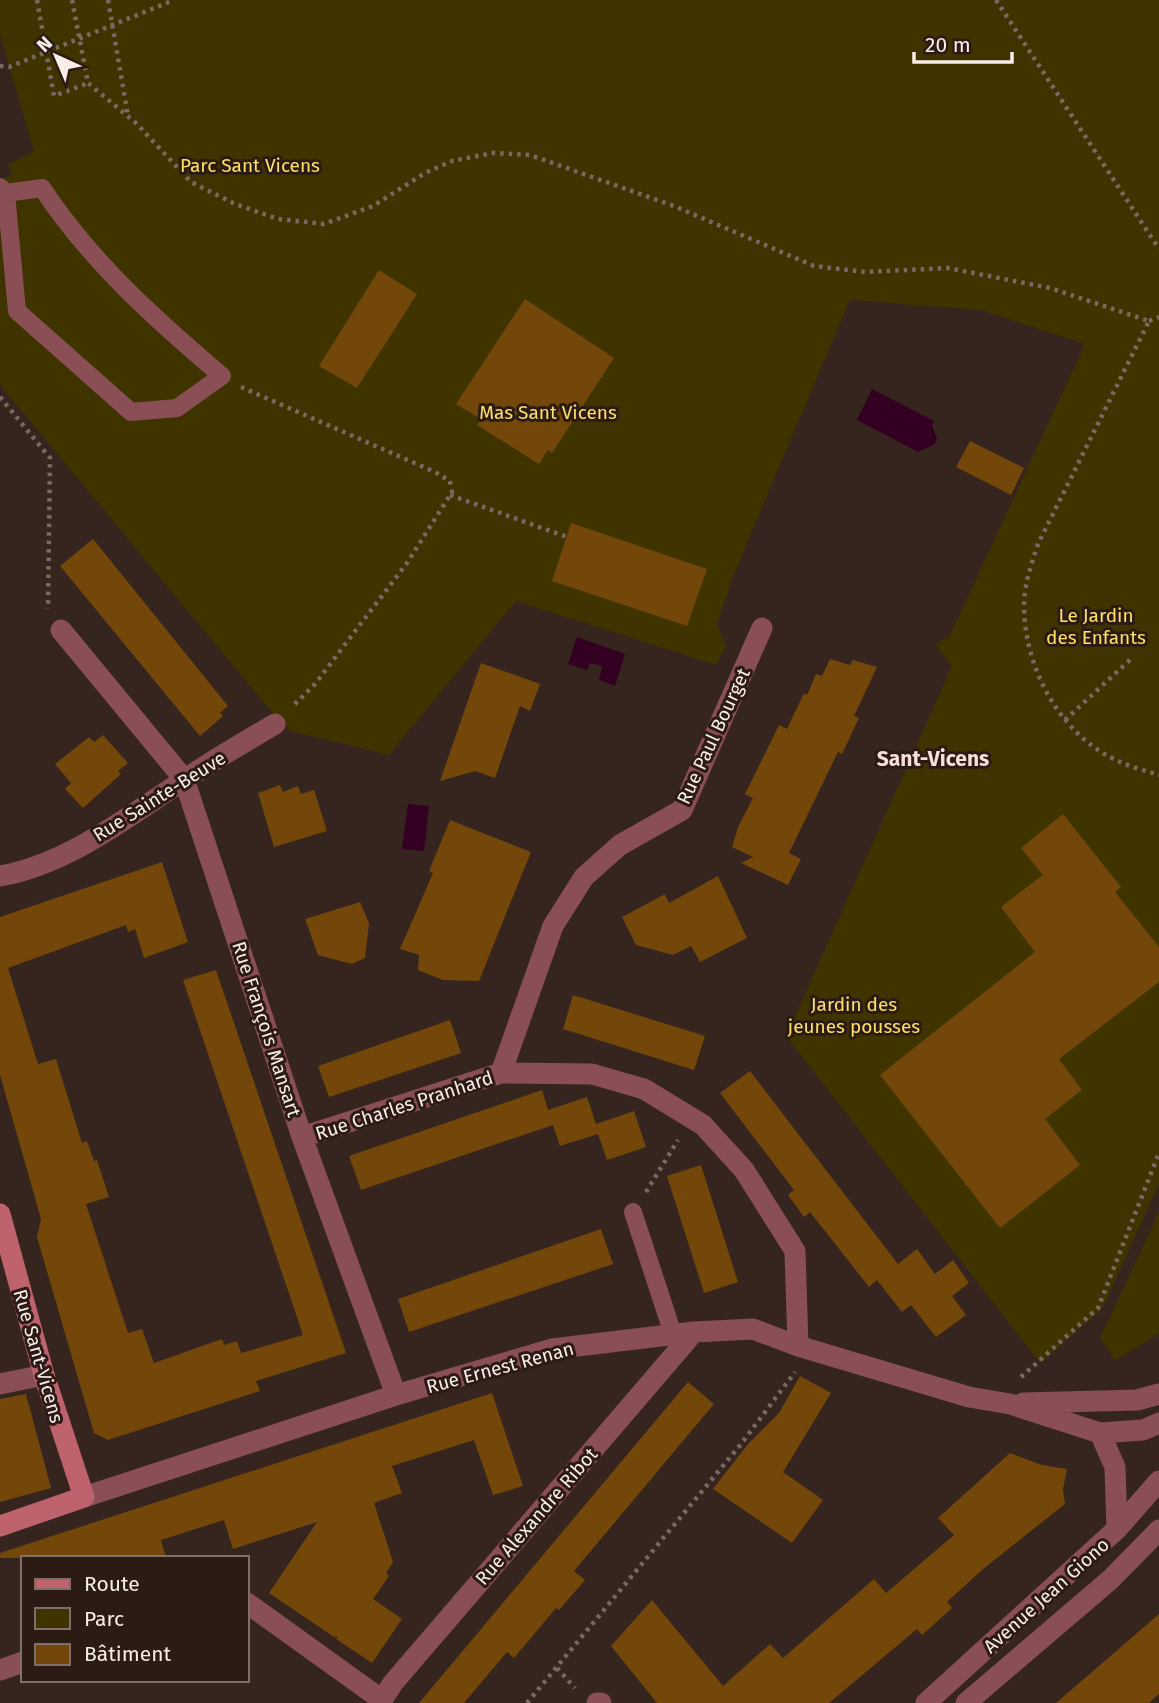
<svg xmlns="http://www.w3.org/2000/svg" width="1159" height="1703" viewBox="0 0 1159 1703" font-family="'Fira Sans',sans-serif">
  <rect width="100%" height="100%" fill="#36251e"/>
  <path fill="#3f3400" d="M0,0H1159V1183L1103,1308L1040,1363L786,1036L952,666L935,645L950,635L1085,344L981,310L850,300L735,571L717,624L726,646L716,665L516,601L389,755L291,731L270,710L0,385V183L11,174L9,164L34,151L0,35Z
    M1159,1212V1334L1115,1360L1100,1338Z"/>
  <path fill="#330021" d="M872,389L934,421L932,426L937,438L935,444L918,452L857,420Z
    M577,637L625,654L615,686L599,680L602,666L590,663L587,670L568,664Z
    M408,804L429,806L424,851L402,849Z"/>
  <path fill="#724709" d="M379,270L417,294L357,388L319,366Z
    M525,299L614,358L552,453L548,450L539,464L477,425L481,419L456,404Z
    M970,441L1024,468L1011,495L956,467Z
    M571,523L707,569L687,626L552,581Z
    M93,539L228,706L220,713L223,716L200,736L60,566Z
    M830,659L850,665L853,660L877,667L854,716L859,718L842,754L838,752L789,853L801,859L788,885L741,863L753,857L732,847L738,827L753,798L745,794L779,725L787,729L804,693L807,695L816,674L822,676Z
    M481,663L540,684L530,711L520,706L495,778L475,771L440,781Z
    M103,735L128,763L118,771L121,774L83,808L65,789L71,783L55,764L89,737L94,742Z
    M280,785L283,792L298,786L301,794L314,790L327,831L274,847L258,793Z
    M1063,814L1121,887L1115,892L1159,947V982L1059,1059L1082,1090L1045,1119L1080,1165L1000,1228L880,1075L1035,952L1001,907L1043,875L1021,848Z
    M450,820L531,852L479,981L443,980L418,970L419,955L400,949L433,873L429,871Z
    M162,862L188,942L144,958L135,929L128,932L126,925L8,968L38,1064L56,1059L82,1143L87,1141L94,1161L97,1160L109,1197L86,1204L128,1333L142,1329L154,1363L222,1339L224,1345L237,1341L241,1353L303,1335L183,980L216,970L346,1353L256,1381L260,1391L108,1440L94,1433L37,1237L41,1219L0,1075V917Z
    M718,876L747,938L700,962L691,946L673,955L636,945L622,917L665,894L669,903Z
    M360,902L369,923L365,958L352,964L318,955L305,919Z
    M573,995L705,1036L694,1070L563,1029Z
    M450,1020L461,1053L329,1097L318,1066Z
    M750,1071L898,1264L917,1249L935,1274L953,1260L969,1283L952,1296L966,1315L936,1337L911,1305L902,1312L877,1280L869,1287L810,1212L804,1217L788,1195L794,1190L720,1093Z
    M542,1090L548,1110L587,1097L596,1124L634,1111L646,1147L607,1160L598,1134L560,1146L551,1119L553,1125L361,1190L349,1156Z
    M701,1165L738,1282L704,1293L667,1176Z
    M601,1229L613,1264L409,1332L398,1299Z
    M800,1376L831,1393L783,1472L823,1500L792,1543L713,1489L748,1444L779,1413Z
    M688,1382L714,1404L574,1571L585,1580L559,1610L556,1608L514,1658L507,1652L464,1703H419Z
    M492,1393L523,1486L493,1495L474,1440L392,1466L402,1493L374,1503L393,1562L386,1573L389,1576L373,1599L402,1619L372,1663L336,1639L338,1636L334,1637L269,1593L317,1522L233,1549L224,1520L161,1540L166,1558H0V1553Z
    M26,1394L51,1488L0,1502V1399Z
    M1010,1453L1042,1465L1067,1469L1063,1489L1065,1504L983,1569L947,1602L952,1608L922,1635L917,1629L829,1703H657L611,1646L652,1600L723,1686L770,1644L783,1658L874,1579L886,1593L954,1535L938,1518Z
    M1159,1614V1694L1149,1703H1056Z"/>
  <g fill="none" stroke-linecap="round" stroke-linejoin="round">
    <path stroke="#796963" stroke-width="4.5" stroke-dasharray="3.5 5" stroke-linecap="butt" d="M37,0L54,96L88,83
      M72,0L88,83L136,123L191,182L235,204L278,219L324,224L373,206L425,173L452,161L493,153L530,155L674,206L814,266L865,272L948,268L1050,288L1149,321L1038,544C1031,565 1024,585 1024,607C1025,669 1060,735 1118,761C1131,767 1146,771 1159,775
      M108,0L128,116
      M996,0L1159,249
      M0,66L9,67L174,0
      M1149,321L1159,317
      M241,387L435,472L450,481L452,492L407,563L315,684L292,707
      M0,397L50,458L48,609
      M450,495L567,537
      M1065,720L1132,658
      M646,1192L678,1140
      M1021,1377L1098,1308L1159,1153
      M557,1668L575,1688
      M527,1703L741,1444L795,1372"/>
    <path stroke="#894f55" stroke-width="18" d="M0,187L6,193L17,311L131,412L177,408L222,376C155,319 91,262 42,188L6,193
      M633,1212L673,1334"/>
    <path stroke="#894f55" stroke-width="21" d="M61,630L184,779L302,1137L396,1395
      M0,876C68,864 127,817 184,780C213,760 245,742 275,724
      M501,1073L553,926L584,877L620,845L682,810L762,628
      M302,1137L501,1073L592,1074L644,1089L703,1125L744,1170L795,1251L798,1346
      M0,1384L44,1375
      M1023,1403L1137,1400L1159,1394
      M1100,1433L1115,1467L1117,1529
      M84,1497L396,1395L552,1349L694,1332L753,1329L798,1346L969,1397L1010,1404L1100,1433L1143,1430L1159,1423
      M247,1603L382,1700
      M0,1670L23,1662
      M380,1703L393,1683L694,1332
      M597,1703H601
      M926,1703L1117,1529L1159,1481
      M966,1703L1111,1579L1159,1530"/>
    <path stroke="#be626d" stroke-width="21" d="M0,1214L44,1375L84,1497L0,1526"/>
  </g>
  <g text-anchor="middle" stroke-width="6" stroke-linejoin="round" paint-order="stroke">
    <g font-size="19" fill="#fde167" stroke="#2c1b15">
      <text x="250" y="172">Parc Sant Vicens</text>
      <text x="548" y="419">Mas Sant Vicens</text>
      <text x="1096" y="622">Le Jardin<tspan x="1096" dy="22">des Enfants</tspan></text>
      <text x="854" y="1011">Jardin des<tspan x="854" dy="22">jeunes pousses</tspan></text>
    </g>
    <g font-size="19" fill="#f9ede8" stroke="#2c1b15">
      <text transform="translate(713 736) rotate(-65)" y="7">Rue Paul Bourget</text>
      <text transform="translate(159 796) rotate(-32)" y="7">Rue Sainte-Beuve</text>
      <text transform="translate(267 1029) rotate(72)" y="7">Rue François Mansart</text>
      <text transform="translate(404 1105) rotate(-18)" y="7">Rue Charles Pranhard</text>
      <text transform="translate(39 1356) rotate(74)" y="7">Rue Sant-Vicens</text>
      <text transform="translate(500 1367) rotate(-15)" y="7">Rue Ernest Renan</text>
      <text transform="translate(536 1516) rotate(-49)" y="7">Rue Alexandre Ribot</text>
      <text transform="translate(1046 1595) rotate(-42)" y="7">Avenue Jean Giono</text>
    </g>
    <g font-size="21" font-weight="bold" fill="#f6dfd6" stroke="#2c1b15">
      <text x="933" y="766">Sant-Vicens</text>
    </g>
  </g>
  <rect x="21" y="1556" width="228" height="126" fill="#2c1b15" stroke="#7e6f69" stroke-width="2"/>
  <rect x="35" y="1579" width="35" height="10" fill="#be626d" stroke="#7e6f69" stroke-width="2"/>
  <text x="84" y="1591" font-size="21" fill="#f9ede8">Route</text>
  <rect x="35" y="1608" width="35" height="21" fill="#3f3400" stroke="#7e6f69" stroke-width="2"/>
  <text x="84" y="1626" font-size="21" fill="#f9ede8">Parc</text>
  <rect x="35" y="1644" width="35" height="21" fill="#724709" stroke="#7e6f69" stroke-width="2"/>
  <text x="84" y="1661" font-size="21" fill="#f9ede8">Bâtiment</text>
  <g transform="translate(56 56) rotate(316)" stroke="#2c1b15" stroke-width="5" paint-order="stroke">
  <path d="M0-5L12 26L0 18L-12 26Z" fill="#f9ede8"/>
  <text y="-10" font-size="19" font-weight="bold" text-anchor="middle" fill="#f9ede8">N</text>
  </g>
  <path d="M914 52v10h98v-10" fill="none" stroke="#f9ede8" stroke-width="3.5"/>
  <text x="925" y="52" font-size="21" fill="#f9ede8" stroke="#2c1b15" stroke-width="5" paint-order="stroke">20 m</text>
</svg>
